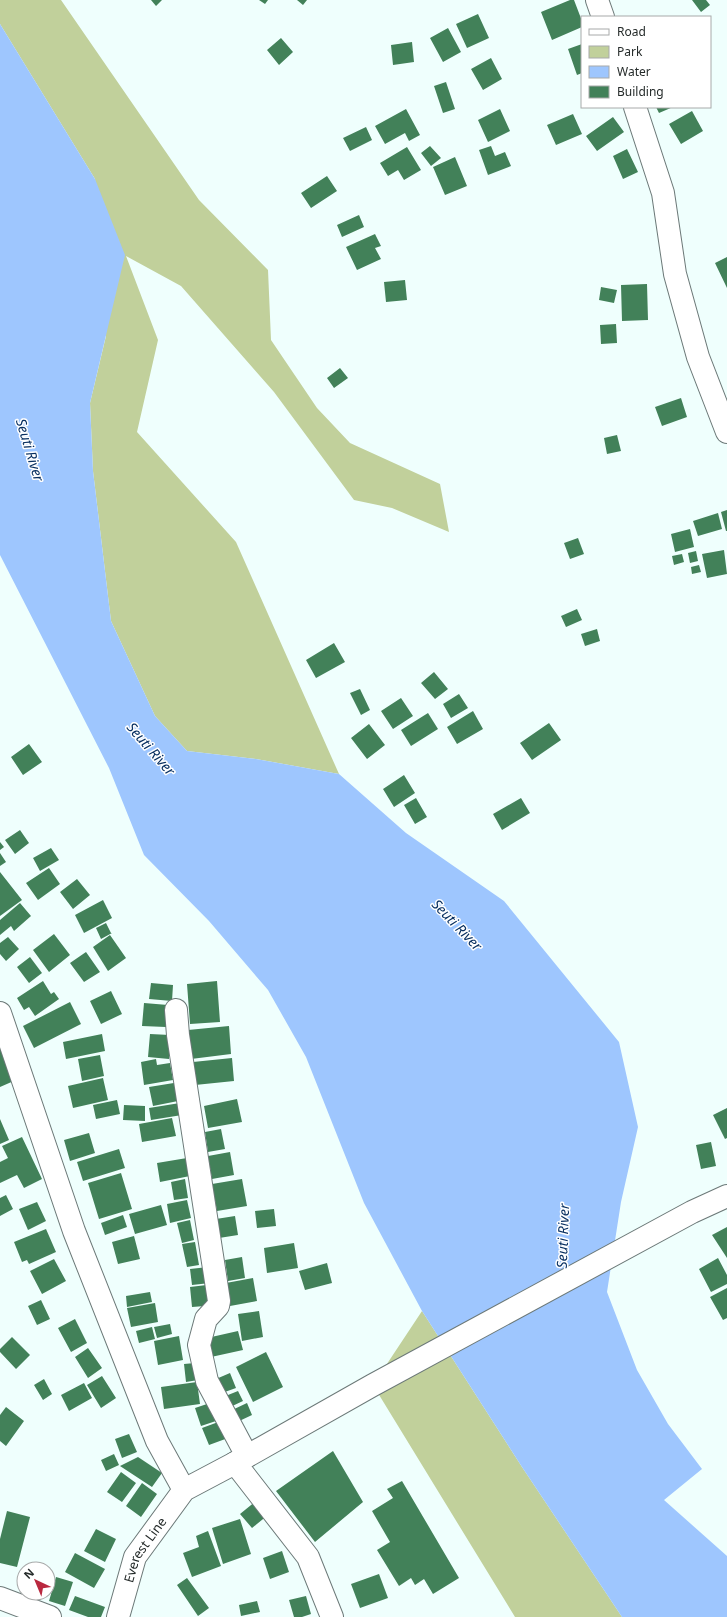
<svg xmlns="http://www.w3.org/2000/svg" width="727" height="1617" viewBox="0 0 727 1617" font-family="'Noto Sans',sans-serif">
  <rect width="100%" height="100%" fill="#effffd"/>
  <path fill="#c1d09b" d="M0,0H61L199,200L268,270L271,340L317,408L350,443L440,484L449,532L392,508L354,500L274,392L181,286L126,256L158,340L137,432L236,542L339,774L256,759L187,751L155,716L111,621L93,471L90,403L106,336L95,179L0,24Z
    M422,1311L522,1467L622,1617H515L373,1385Z"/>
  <path fill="#9ec6fe" d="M0,24L95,179L125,255L90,403L93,471L111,621L155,716L187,751L256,759L339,774L406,833L504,901L619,1042L638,1127L621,1202L607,1292L637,1370L668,1424L702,1469L664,1500L727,1556V1617H622L522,1467L422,1311L364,1203L306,1057L268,990L209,921L144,855L109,768L0,555Z"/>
  <path fill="#428159" d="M151,0H162L156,6Z
    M259,0H268L265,4Z
    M297,0H307L303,5Z
    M570,0H574L582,21V27L552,40L541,12Z
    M692,0H706L710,5L701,12Z
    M478,14L489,38L467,48L456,24Z
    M448,28L461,52L443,62L430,38Z
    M281,38L293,52L279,65L267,50Z
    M412,42L414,62L393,65L391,45Z
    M582,44V73L577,75L568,49Z
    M491,58L502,79L483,90L471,69Z
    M446,82L455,109L443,113L434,86Z
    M656,107H673L659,113Z
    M406,109L420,135L409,141L405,133L385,144L375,126Z
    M500,109L510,131L488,142L478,120Z
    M692,111L703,131L681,144L669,124Z
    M573,114L582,134L556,145L547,125Z
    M613,117L624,132L597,151L586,136Z
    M366,127L372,140L350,151L343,138Z
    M430,146L441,158L431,166L421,153Z
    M491,146L495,156L505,152L511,166L488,175L479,150Z
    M407,147L421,170L404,180L398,170L388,176L380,163Z
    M627,149L638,172L623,179L613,156Z
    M455,157L467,186L445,195L433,167Z
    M327,176L337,191L311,208L301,193Z
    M359,215L364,227L342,237L337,225Z
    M375,234L381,246L375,248L381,259L357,270L346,247Z
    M727,257V288L715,263Z
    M405,280L407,300L386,302L384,282Z
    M647,284L648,320L622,321L621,285Z
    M601,287L617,290L614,303L599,300Z
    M616,324L617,343L601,344L600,325Z
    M340,368L348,378L334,388L327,378Z
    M681,398L687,417L662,426L655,407Z
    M617,435L621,451L607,454L604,438Z
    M727,510V531H726L721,512Z
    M718,513L722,529L698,536L693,521Z
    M690,529L694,547L675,552L671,534Z
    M578,538L584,554L570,559L564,543Z
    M724,550L727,574L707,578L702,554Z
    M696,551L698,561L690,563L688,553Z
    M682,554L684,562L674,565L672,556Z
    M699,565L701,572L692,574L691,567Z
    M577,609L582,620L566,627L561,616Z
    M597,629L600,641L585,646L581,634Z
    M334,643L345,662L316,678L306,660Z
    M434,672L448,689L435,699L421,683Z
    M360,689L370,710L361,715L350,693Z
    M459,694L468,708L451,718L443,704Z
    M401,698L413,716L393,729L381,711Z
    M473,711L483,729L457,744L447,727Z
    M428,713L438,729L411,746L401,730Z
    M549,723L561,740L532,760L520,743Z
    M369,724L385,745L367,759L351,738Z
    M29,744L42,762L23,775L11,757Z
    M404,775L415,793L394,807L383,789Z
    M416,798L427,817L415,824L404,805Z
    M521,798L530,813L502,830L493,814Z
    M20,830L29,843L15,854L5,840Z
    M0,842L4,847L0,850Z
    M51,848L59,860L40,871L33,858Z
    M0,853L6,862L0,866Z
    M49,868L60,884L38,900L26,883Z
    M0,872L22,900L0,916Z
    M77,879L90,895L73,909L60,892Z
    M103,900L112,918L84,933L75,915Z
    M20,903L31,916L14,931L11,926L0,935V920Z
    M106,923L111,933H112L101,939L96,928Z
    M54,934L70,955L49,972L33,950Z
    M110,935L126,958L108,971L93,947Z
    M8,937L19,949L6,961L0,954V943Z
    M86,952L100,972L84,982L70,963Z
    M30,957L42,973L29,983L17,967Z
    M43,981L51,994L54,992L59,999L35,1016L29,1007L24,1010L17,998Z
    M217,981L220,1022L190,1024L187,984Z
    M151,983L173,985L172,1001L149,999Z
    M111,991L122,1014L101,1024L90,1001Z
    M70,1002L81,1024L34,1048L23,1026Z
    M144,1003L168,1005L166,1027L142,1026Z
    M229,1026L231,1054L191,1059L188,1030Z
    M102,1034L105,1051L66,1059L63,1042Z
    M150,1034L170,1035L169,1059L148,1057Z
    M2,1048L16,1080L0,1087V1049Z
    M100,1055L104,1076L82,1081L78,1059Z
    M232,1058L234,1081L195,1085L193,1062Z
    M156,1059L157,1065L170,1063L173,1080L144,1085L141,1062Z
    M103,1078L108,1100L73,1108L68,1086Z
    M180,1082L183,1100L153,1106L149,1087Z
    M237,1099L242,1122L208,1128L204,1106Z
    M117,1100L120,1114L96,1119L93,1105Z
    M180,1103L182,1115L151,1120L149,1108Z
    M124,1105L145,1106V1121L123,1120Z
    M727,1108V1138L725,1139L713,1115Z
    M172,1118L176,1136L142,1142L139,1124Z
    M0,1119L9,1140L0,1144Z
    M221,1129L225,1149L208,1152L205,1132Z
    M89,1133L95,1153L70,1161L64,1140Z
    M22,1137L42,1179L24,1188L17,1175L0,1183V1162L8,1158L2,1146Z
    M711,1142L716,1166L701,1169L696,1145Z
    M119,1149L125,1168L83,1181L77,1162Z
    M230,1152L234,1175L212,1179L208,1156Z
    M187,1158L190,1176L160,1182L157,1163Z
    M121,1173L132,1209L99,1219L88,1183Z
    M185,1179L188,1198L174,1200L171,1182Z
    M242,1179L247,1206L217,1211L212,1184Z
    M6,1195L13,1209L0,1216V1198Z
    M187,1200L191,1218L170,1223L167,1204Z
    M37,1202L46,1221L28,1230L19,1209Z
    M161,1205L167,1225L135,1234L129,1214Z
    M274,1209L276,1226L257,1228L255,1211Z
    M123,1215L127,1227L105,1235L101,1223Z
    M235,1216L238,1235L219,1238L216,1219Z
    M190,1220L194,1240L182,1243L177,1223Z
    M727,1227V1258L712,1235Z
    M46,1229L56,1252L29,1264L27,1260L22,1262L14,1242Z
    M134,1236L140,1259L118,1264L112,1242Z
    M195,1242L199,1265L187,1267L182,1244Z
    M294,1243L298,1268L267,1273L264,1248Z
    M242,1257L245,1278L228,1281L225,1260Z
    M718,1258L727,1275V1284L711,1292L699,1269Z
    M54,1259L66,1281L42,1294L30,1271Z
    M327,1263L332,1283L305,1290L299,1271Z
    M208,1267L210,1283L192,1285L190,1269Z
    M253,1278L257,1301L230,1306L226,1283Z
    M215,1284L218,1305L192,1307L190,1287Z
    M727,1288V1318L723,1320L710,1297Z
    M150,1292L152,1302L127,1307L126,1296Z
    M41,1300L50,1319L37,1325L28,1306Z
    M155,1303L158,1322L131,1327L127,1308Z
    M259,1311L263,1337L242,1341L238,1314Z
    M75,1319L87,1343L71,1352L58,1328Z
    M170,1324L172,1334L157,1338L154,1327Z
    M152,1327L155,1339L139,1343L136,1331Z
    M238,1331L243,1350L211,1357L207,1338Z
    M179,1336L183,1360L158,1365L154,1341Z
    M12,1337L30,1355L16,1369L0,1352V1349Z
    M88,1348L102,1368L88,1378L75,1357Z
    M266,1352L283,1387L253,1402L236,1367Z
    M195,1363L198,1380L186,1382L184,1364Z
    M230,1373L236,1388L222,1393L216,1379Z
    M102,1376L116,1398L101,1408L87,1385Z
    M44,1379L52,1394L43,1400L34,1385Z
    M197,1382L200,1404L164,1409L161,1387Z
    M84,1383L92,1398L69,1411L61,1395Z
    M238,1391L243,1401L228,1408L223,1397Z
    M213,1402L219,1420L201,1426L195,1408Z
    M247,1403L252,1415L235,1423L230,1411Z
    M6,1407L24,1421L6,1446L0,1441V1415Z
    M221,1421L228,1438L209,1445L202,1428Z
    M129,1434L137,1452L122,1458L115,1439Z
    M333,1451L363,1502L315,1542L276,1491Z
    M114,1454L119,1465L106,1471L101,1460Z
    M138,1457L162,1473L152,1487L120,1466Z
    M121,1472L136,1483L122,1502L107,1492Z
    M402,1481L459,1578L433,1594L424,1579L415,1585L411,1578L399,1586L377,1550L390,1542L372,1511L393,1498L387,1489Z
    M142,1483L157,1494L141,1517L126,1506Z
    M256,1501L268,1515L252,1528L240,1514Z
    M7,1511L30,1517L17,1567L0,1563V1539Z
    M240,1519L251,1554L223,1564L212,1528Z
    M96,1529L116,1539L105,1562L84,1551Z
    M208,1531L221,1566L192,1577L183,1553L199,1547L196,1536Z
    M282,1551L289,1572L270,1579L263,1558Z
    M75,1553L105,1569L94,1588L65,1572Z
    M379,1574L388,1598L360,1608L351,1584Z
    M56,1577L73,1582L65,1606L49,1601Z
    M187,1578L209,1608L198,1616L177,1585Z
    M75,1596L105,1607L101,1617H88L69,1610Z
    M306,1596L311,1614L302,1617H294L289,1600Z
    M257,1601L260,1612L241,1616L239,1605Z"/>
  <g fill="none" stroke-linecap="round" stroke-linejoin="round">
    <defs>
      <g id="minor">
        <path d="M597,0L603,17"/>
        <path d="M635,107L663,193L675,274L698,357L727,432"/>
        <path d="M176,1010L178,1035L219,1301L218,1306L206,1319L199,1345L207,1381L247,1456"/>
        <path d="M0,1013L74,1231L157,1441L184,1490"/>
        <path d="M235,1463L308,1557L332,1617"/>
        <path d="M0,1598L50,1617"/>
        <path id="s1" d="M118,1617L135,1557L184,1490L235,1463L373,1385L692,1212L727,1196"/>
      </g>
    </defs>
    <use href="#minor" stroke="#6c7978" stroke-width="24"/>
    <use href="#minor" stroke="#fff" stroke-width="22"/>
  </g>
  <g text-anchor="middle" stroke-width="3" stroke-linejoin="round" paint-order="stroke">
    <g font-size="13" fill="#252b2a" stroke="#fff">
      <text dy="5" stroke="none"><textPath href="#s1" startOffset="73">Everest Line</textPath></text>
    </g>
    <g font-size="14" font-style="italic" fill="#093061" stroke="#fff">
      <text transform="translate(30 450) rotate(73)" y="5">Seuti River</text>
      <text transform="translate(151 749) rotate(49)" y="5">Seuti River</text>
      <text transform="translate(457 925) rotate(46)" y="5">Seuti River</text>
      <text transform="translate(563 1236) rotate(-88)" y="5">Seuti River</text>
    </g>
  </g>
  <rect x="581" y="16" width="130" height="92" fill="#ffffff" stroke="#a8aaaa"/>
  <rect x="589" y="29" width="20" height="6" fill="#ffffff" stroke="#a8aaaa"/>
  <text x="617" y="36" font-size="12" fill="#252b2a">Road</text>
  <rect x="589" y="46" width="20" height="12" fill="#c1d09b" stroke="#a8aaaa"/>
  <text x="617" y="56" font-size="12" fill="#252b2a">Park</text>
  <rect x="589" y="66" width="20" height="12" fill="#9ec6fe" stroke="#a8aaaa"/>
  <text x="617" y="76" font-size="12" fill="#252b2a">Water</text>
  <rect x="589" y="86" width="20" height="12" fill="#428159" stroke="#a8aaaa"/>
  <text x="617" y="96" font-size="12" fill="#252b2a">Building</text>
  <g transform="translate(36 1581) rotate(316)"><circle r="19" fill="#ffffff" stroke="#a8aaaa"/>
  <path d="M0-3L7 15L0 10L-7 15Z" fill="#b9283f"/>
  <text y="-6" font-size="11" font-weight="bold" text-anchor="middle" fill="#252b2a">N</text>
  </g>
</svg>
